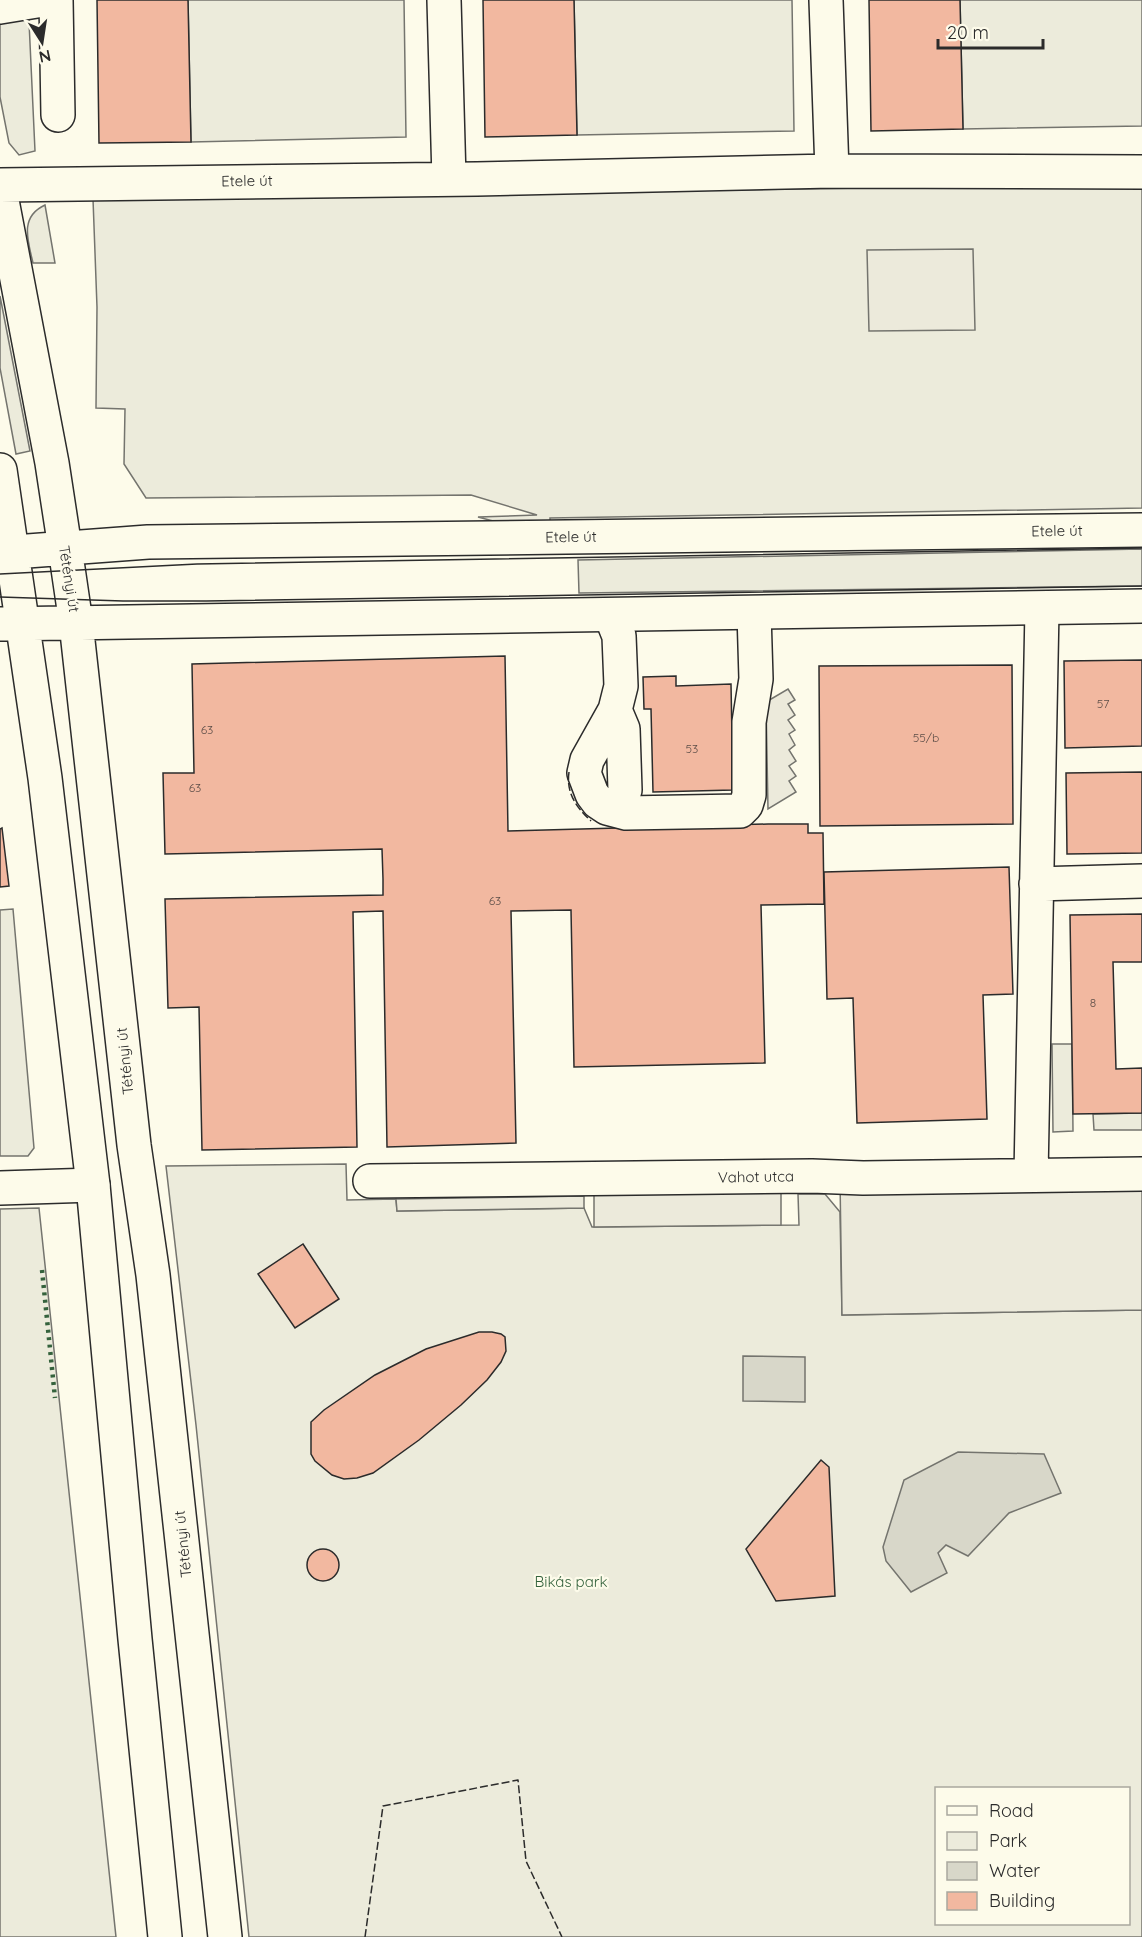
<svg xmlns="http://www.w3.org/2000/svg" width="1142" height="1937" viewBox="0 0 1142 1937" font-family="Quicksand,sans-serif">
  <rect width="100%" height="100%" fill="#fdfbea"/>
  <path fill="#ecebdb" stroke="#74746e" stroke-width="1.5" fill-rule="evenodd" d="M0,0H28L35,151L19,155L9,143L0,97Z
    M188,0H404L406,137L191,142Z
    M574,0H792L794,131L577,135Z
    M960,0H1142V126L963,129Z
    M1142,184V508L550,518V528L508,525L478,517L537,515L471,495L146,498L124,464L125,409L96,408L97,307L93,199Z
    M45,205L55,263H33C28,241 19,217 45,205Z
    M0,296L30,451L16,454L0,368Z
    M1142,549V586L579,593L578,560Z
    M13,909L34,1148L28,1156H0V910Z
    M1052,1044H1072L1073,1131L1053,1132Z
    M1142,1113V1130H1094L1093,1114Z
    M346,1164L347,1200L396,1199L397,1211L584,1208L592,1227L799,1225L798,1194H825L840,1212L842,1315L1142,1310V1937H249L196,1425L166,1166ZM936,1788H1128V1924H936Z
    M39,1208L116,1937H0V1209Z"/>
  <path fill="#eceadb" stroke="#74746e" stroke-width="1.5" d="M973,249L975,330L869,331L867,250Z
    M788,689L795,700L788,704L795,715L788,720L795,730L789,734L795,745L789,750L796,761L789,766L796,776L789,781L796,792L768,809L766,702Z
    M1142,1174V1310L842,1315L840,1179Z
    M781,1177V1225L594,1227V1180Z
    M584,1196V1208L397,1211L396,1199Z"/>
  <path fill="#d8d7c9" stroke="#74746e" stroke-width="1.5" d="M743,1356L805,1357V1402L743,1401Z
    M958,1452L1044,1454L1061,1493L1009,1513L968,1556L946,1545L938,1553L947,1573L911,1592L886,1561L883,1547L904,1480Z"/>
  <path fill="#f2b8a0" stroke="#2b2b2b" stroke-width="1.5" d="M97,0H188L191,142L99,143Z
    M483,0H574L577,135L485,137Z
    M869,0H960L963,129L871,131Z
    M505,656L508,831L768,824H808V833H823L824,904L761,905L765,1063L574,1067L571,910L511,911L516,1143L387,1147L383,911L353,912L357,1147L202,1150L199,1007L168,1008L165,899L383,895V879L382,849L165,854L163,773H194L192,664Z
    M1142,660V746L1065,748L1064,661Z
    M1012,665L1013,824L820,826L819,666Z
    M676,676V686L731,684L733,790L653,792L651,709H644L643,677Z
    M1142,772V853L1067,854L1066,773Z
    M2,828L9,886L0,887V829Z
    M1009,867L1013,994L983,995L987,1119L857,1123L853,998L827,999L824,872Z
    M1142,914V962H1113L1116,1069L1142,1068V1113L1073,1114L1070,915Z
    M303,1244L339,1299L295,1328L258,1274Z
    M479,1332H492L501,1334L505,1337L506,1351L501,1362L487,1380L461,1405L419,1440L373,1473L357,1478L344,1479L332,1475L315,1461L311,1454V1422L324,1410L375,1375L426,1349Z
    M821,1460L829,1467L835,1596L776,1601L746,1549Z
    M307 1565a16 16 0 1 1 32 0a16 16 0 1 1-32 0Z"/>
  <g fill="none" stroke-linecap="round" stroke-linejoin="round">
    <defs>
      <path id="minor" d="M56,0L58,115
        M444,0L449,179
        M826,0L832,171
        M0,7L43,0
        M0,185L477,179L832,171L1142,172
        M0,190L52,463L65,548
        M0,470L12,552
        M611,616L619,636L621,686L615,710L587,760L584,773L592,794L598,802L607,808L626,813L740,811L746,805L749,795V722L756,679L754,613
        M615,710L623,729L625,790
        M1036,884L1142,881
        M1031,1175L1042,609
        M370,1181L812,1176L863,1178L1142,1174
        M0,1188L93,1185"/>
      <path id="major" d="M65,548L76,623L134,1145L153,1275L225,1937
        M12,552L45,778L93,1185L135,1639L165,1937
        M0,553L148,542L1142,530
        M1,624L1142,606"/>
    </defs>
    <use href="#minor" stroke="#2b2b2b" stroke-width="36"/>
    <use href="#major" stroke="#2b2b2b" stroke-width="36"/>
    <use href="#minor" stroke="#fdfbea" stroke-width="33"/>
    <use href="#major" stroke="#fdfbea" stroke-width="33"/>
    <path stroke="#2b2b2b" stroke-width="1.5" d="M0,574L197,564L1142,548
      M0,597L123,601H206L1142,586"/>
    <path stroke="#34623c" stroke-width="4.5" stroke-dasharray="3 4.5" stroke-linecap="butt" d="M42,1270L55,1398"/>
    <path stroke="#2b2b2b" stroke-width="1.5" stroke-dasharray="8 3" stroke-linecap="butt" d="M569,772C566,793 576,807 591,821
      M365,1937L383,1806L518,1780L526,1861L562,1937"/>
  </g>
  <g text-anchor="middle" stroke-width="4.5" stroke-linejoin="round" paint-order="stroke">
    <g font-size="12" fill="#5d4e48">
      <text x="1103" y="708">57</text>
      <text x="207" y="734">63</text>
      <text x="926" y="742">55/b</text>
      <text x="692" y="753">53</text>
      <text x="195" y="792">63</text>
      <text x="495" y="905">63</text>
      <text x="1093" y="1007">8</text>
    </g>
    <g font-size="15" fill="#2b2b2b" stroke="#fdfbea">
      <text transform="translate(247 181) rotate(-1)" y="5">Etele út</text>
      <text transform="translate(1057 531) rotate(-1)" y="5">Etele út</text>
      <text transform="translate(571 537) rotate(-1)" y="5">Etele út</text>
      <text transform="translate(69 579) rotate(81)" y="5">Tétényi út</text>
      <text transform="translate(125 1061) rotate(-96)" y="5">Tétényi út</text>
      <text transform="translate(756 1177) rotate(-1)" y="5">Vahot utca</text>
      <text transform="translate(183 1544) rotate(-96)" y="5">Tétényi út</text>
    </g>
    <g font-size="15" fill="#34623c" stroke="#fdfbea">
      <text x="571" y="1587">Bikás park</text>
    </g>
  </g>
  <rect x="935" y="1787" width="195" height="138" fill="#fdfbea" stroke="#a9a89e" stroke-width="1.5"/>
  <rect x="947" y="1806" width="30" height="9" fill="#fdfbea" stroke="#a9a89e" stroke-width="1.5"/>
  <text x="989" y="1817" font-size="18" fill="#2b2b2b">Road</text>
  <rect x="947" y="1832" width="30" height="18" fill="#ecebdb" stroke="#a9a89e" stroke-width="1.5"/>
  <text x="989" y="1847" font-size="18" fill="#2b2b2b">Park</text>
  <rect x="947" y="1862" width="30" height="18" fill="#d8d7c9" stroke="#a9a89e" stroke-width="1.5"/>
  <text x="989" y="1877" font-size="18" fill="#2b2b2b">Water</text>
  <rect x="947" y="1892" width="30" height="18" fill="#f2b8a0" stroke="#a9a89e" stroke-width="1.5"/>
  <text x="989" y="1907" font-size="18" fill="#2b2b2b">Building</text>
  <g transform="translate(42 42) rotate(168)" stroke="#fdfbea" stroke-width="4.5" paint-order="stroke">
  <path d="M0-4.5L10 22L0 15L-10 22Z" fill="#2b2b2b"/>
  <text y="-9" font-size="16" font-weight="bold" text-anchor="middle" fill="#2b2b2b">N</text>
  </g>
  <path d="M938 39v9h105v-9" fill="none" stroke="#2b2b2b" stroke-width="3"/>
  <text x="947" y="39" font-size="18" fill="#2b2b2b" stroke="#fdfbea" stroke-width="4.5" paint-order="stroke">20 m</text>
</svg>
